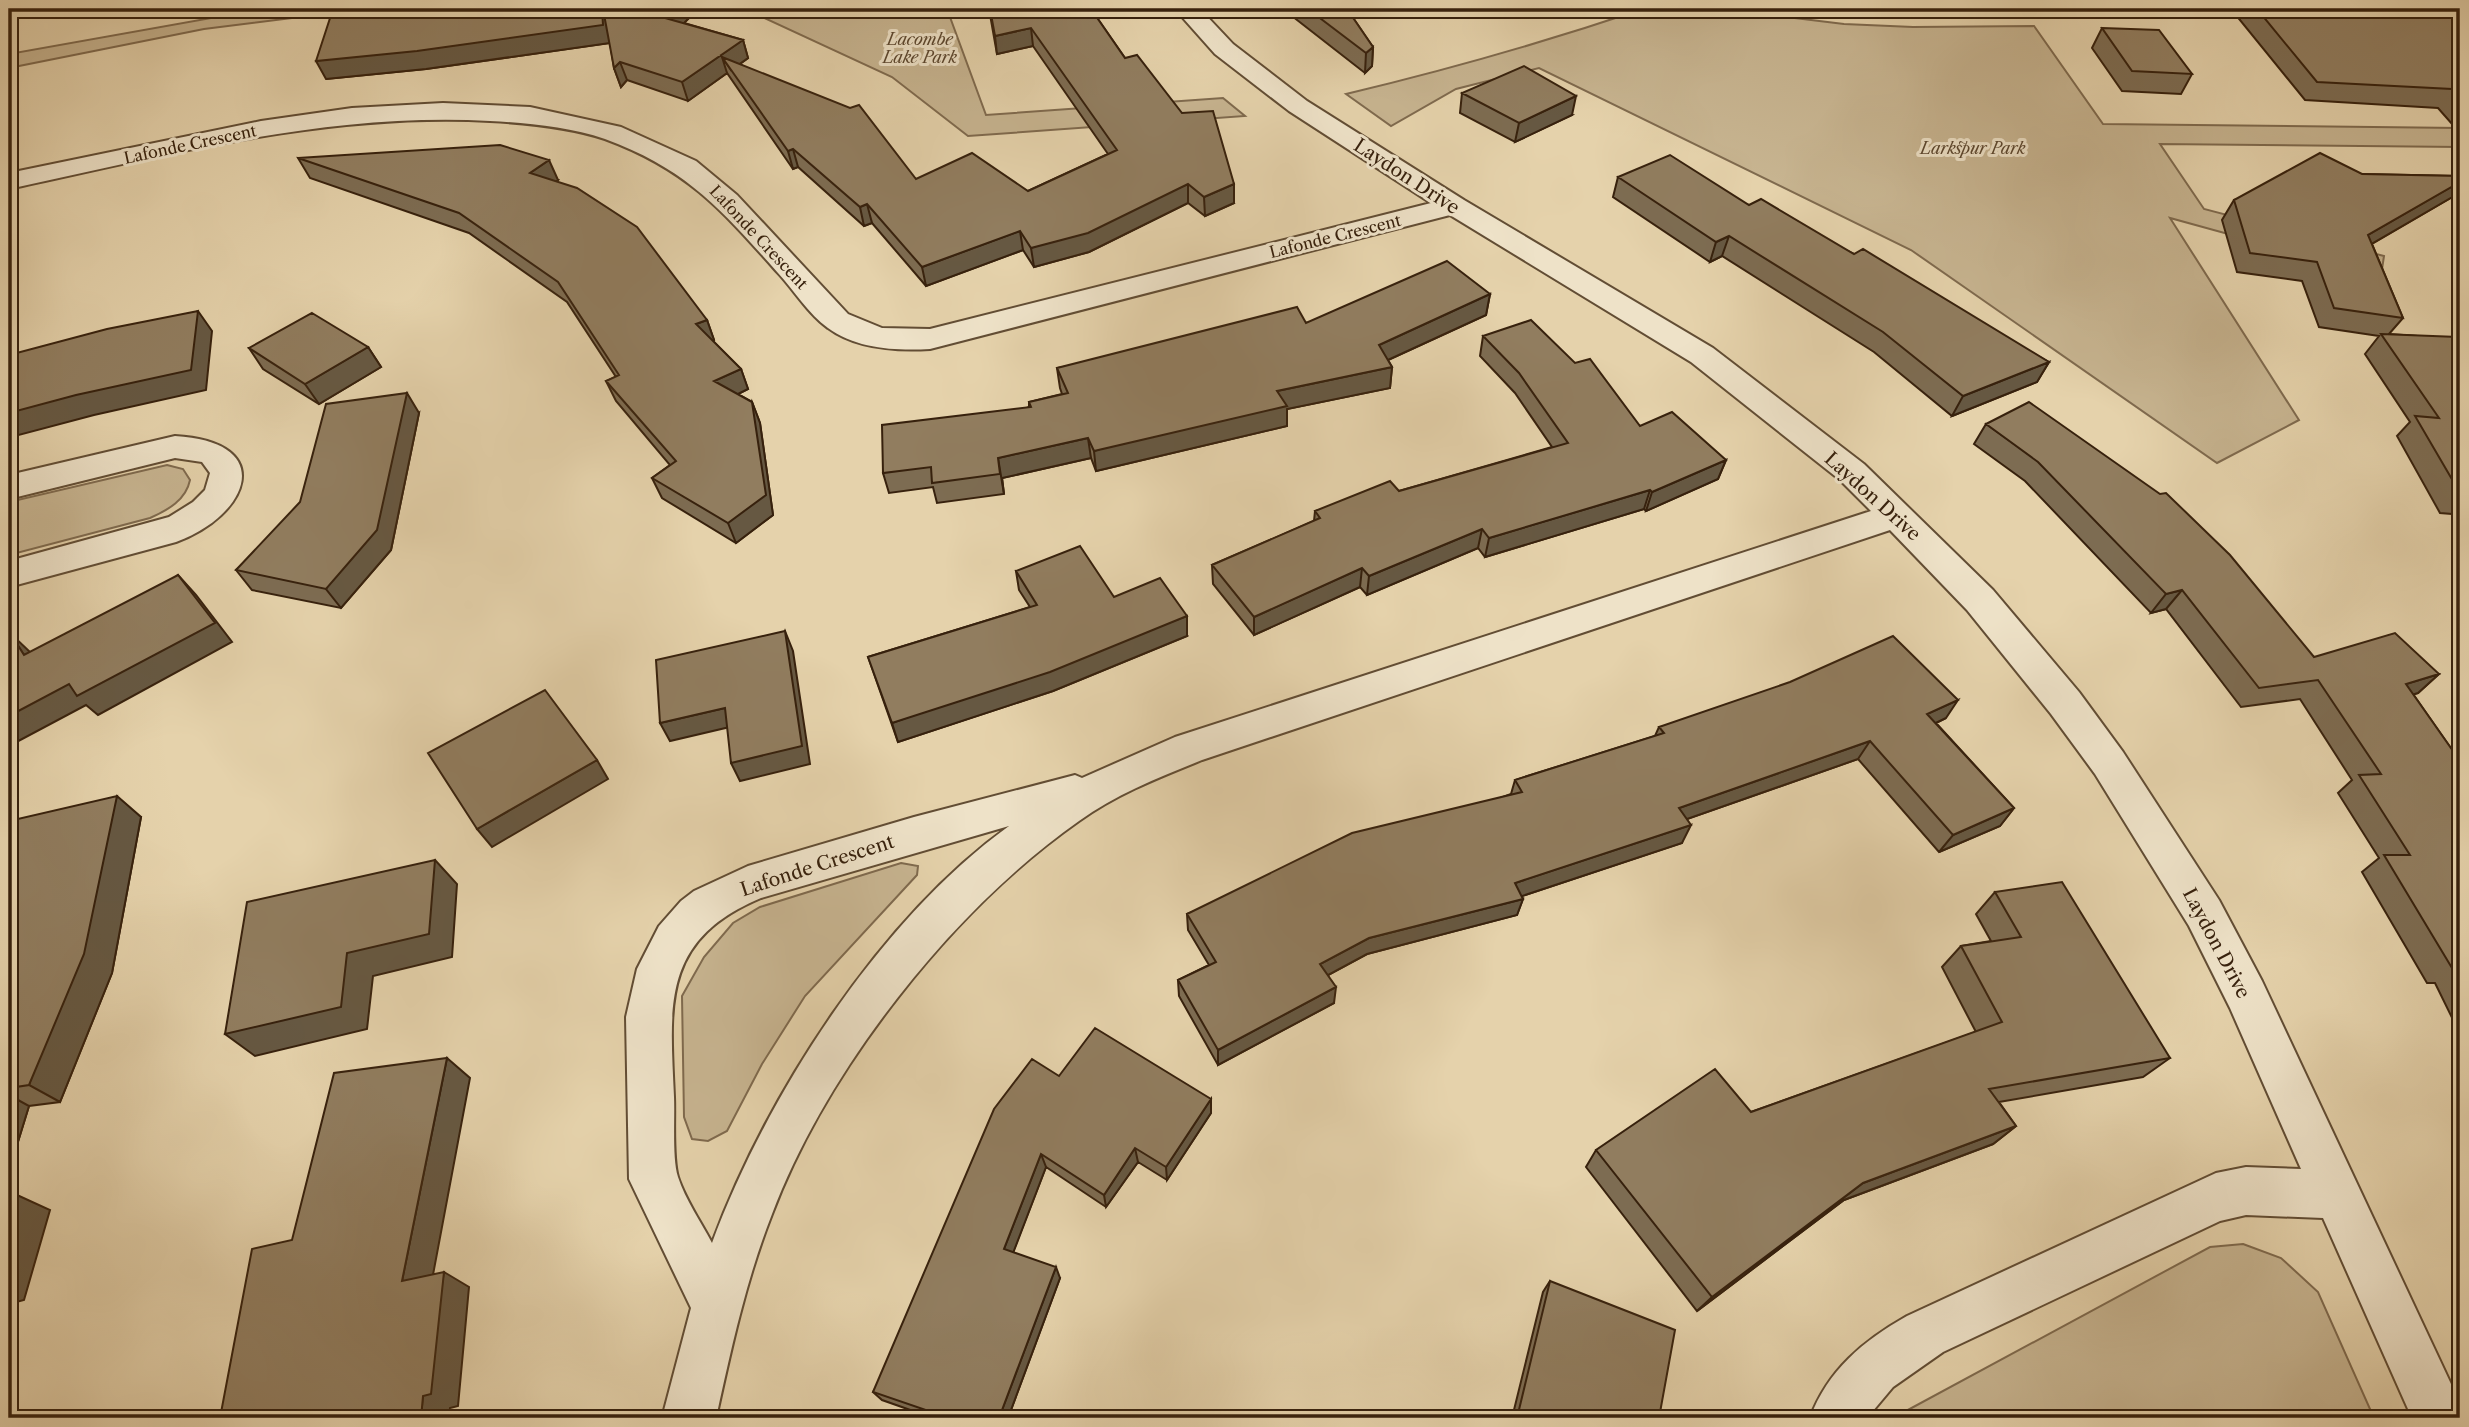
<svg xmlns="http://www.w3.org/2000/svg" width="2469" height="1427" viewBox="0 0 2469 1427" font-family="'Libre Caslon Text',serif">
  <rect width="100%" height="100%" fill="#e5d2ab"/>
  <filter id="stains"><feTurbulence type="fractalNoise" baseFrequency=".00286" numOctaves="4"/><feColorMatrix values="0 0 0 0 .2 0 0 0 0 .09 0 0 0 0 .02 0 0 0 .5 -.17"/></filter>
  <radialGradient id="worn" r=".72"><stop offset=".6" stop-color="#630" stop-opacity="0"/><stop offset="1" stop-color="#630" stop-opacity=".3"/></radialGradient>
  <path fill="#c7b490" stroke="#7f6a4e" stroke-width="2" d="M262,9H364L204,29L9,68V54Z
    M745,9H947L986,115L1223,98L1245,116L968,136L892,77Z
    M1643,9H1721L1844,24L1913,27L2034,26L2103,124L2460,128V147L2160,144L2204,209L2384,256L2381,276L2170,218L2299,420L2217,463L1911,250L1539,68L1456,89L1391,126L1346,94C1447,70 1545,42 1643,9Z
    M167,465L183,469L190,480C186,500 168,510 150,518L9,555V502Z
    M901,863L918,866L917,875L805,996L762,1064L727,1131L708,1141L692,1139L684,1117L682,996L704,957L733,923L760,907Z
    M2243,1244L2281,1258L2318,1292L2374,1418H1893L2210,1247Z"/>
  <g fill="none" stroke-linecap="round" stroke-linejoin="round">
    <defs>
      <path id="minor" d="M1175,9H1200L1233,44L1307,101L1464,200L1713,348L1864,464L1993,590L2079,692L2123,752L2219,900L2262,981L2458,1399L2460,1418H2412L2323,1218L2246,1215L2220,1221L1943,1352L1893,1387L1867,1418H1810C1828,1370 1863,1341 1907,1316L2216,1173L2246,1167L2301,1169L2230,1008L2189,926L2095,774L2051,714L1967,610L1890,530L1202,760C1160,777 1116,794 1079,821C952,910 827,1069 772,1214C746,1280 731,1349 716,1418H662L691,1308L629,1179L626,1017L637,969L659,926L681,901L694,891L748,866L914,817L1075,775L1082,778L1175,737L1871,511L1840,480L1691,362L1450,215L930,349C897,351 856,349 828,328C809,315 794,290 778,273C722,210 687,169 605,139C569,127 528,123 490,121C327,112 167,155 9,189V173L261,121L352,108L443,103L530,107L621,127L696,161L737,195L848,314L882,328L930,329L1431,203L1289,111L1215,54ZM1009,826C879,920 767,1095 712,1243C701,1222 685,1199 678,1177C672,1159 675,1117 674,1097C670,1005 661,940 761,898Z
        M175,436C279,442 248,516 176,542L9,587V561L169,517L193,502L205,490L210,473L202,462L175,458L9,499V475Z"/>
    </defs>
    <use href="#minor" stroke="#624d34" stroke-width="4"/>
    <use href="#minor" fill="#eee2c8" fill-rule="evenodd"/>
  </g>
  <path fill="#7d6c52" stroke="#37210d" stroke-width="2" d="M989,9H1091L1125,58L1234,203L1205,216L1188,203L1089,252L1034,267L1023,250L926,286L872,223L864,226L798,167L793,169L727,73L688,101L627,80L621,87L614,68L610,43L426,69L326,79L690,17L684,23L743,40L748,58L740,64L916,179L1028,191L1108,154L1033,46L997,54Z
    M1283,9H1347L1373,47L1372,66L1365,73Z
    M2231,9H2460V133L2438,108L2305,100Z
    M2102,28L2192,74L2181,94L2122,91L2092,48Z
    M1462,93L1572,115L1515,142L1460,113Z
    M298,158L558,180L556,182L707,320L714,340L713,341L741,369L748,389L738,394L752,402L760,423L773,515L736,543L662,498L652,478L670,465L616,401L606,381L616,377L567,302L469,233L310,178Z
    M2362,174L2460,176V187L2454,196L2372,244L2403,318L2389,334L2460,339V528L2452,514L2440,513L2397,436L2410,422L2365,354L2379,336L2319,327L2302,281L2237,272L2222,220L2234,200Z
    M1618,177L1749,205L1854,254L2049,362L2037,382L1952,416L1874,352L1722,256L1710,262L1613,197Z
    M1490,294L1486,315L1388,360L1392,367L1390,388L1287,409V426L1096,471L1091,458L1002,478L1004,494L937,503L933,487L889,493L883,473L1029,407V402L1062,394L1060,388L1057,368L1306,323Z
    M1483,336L1640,426L1726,460L1718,479L1646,511L1644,509L1485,557L1478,548L1367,595L1360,587L1254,635L1213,584L1212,565L1314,521L1315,511L1399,491L1552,447L1515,393L1480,356Z
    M368,347L381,367L319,404L263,369L249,348Z
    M419,413L391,550L341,608L252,590L236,570Z
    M1986,424L2314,657L2439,674L2418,693L2413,694L2460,761V1034L2435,983H2427L2362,872L2379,858L2338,793L2352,780L2300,699L2241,707L2166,609L2151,613L2025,481L1974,444Z
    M1016,571L1114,597L1187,636L1053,691L898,742L868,657L1030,607L1019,590Z
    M1946,718L1936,723L2014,808L2000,826L1939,852L1858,759L1687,819L1682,843L1522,896L1523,899L1517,915L1367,954L1328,975L1334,1003L1218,1065L1179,996L1178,980L1209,965L1188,930L1187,914L1511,794L1515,780L1655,736L1659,727Z
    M141,817L112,973L60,1102L29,1106L9,1171V821Z
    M1995,892L2170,1058L2143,1077L1999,1102L2016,1126L1993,1144L1844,1200L1697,1311L1586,1167L1596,1150L1751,1112L1976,1032L1942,967L1961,946L1991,941L1976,914Z
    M1059,1076L1211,1099V1113L1167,1180L1138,1162L1106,1207L1046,1167L1013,1252L1060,1278L1008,1418H933L882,1400L873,1392Z
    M1550,1281L1659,1418H1512L1543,1292Z"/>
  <path fill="#665842" stroke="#37210d" stroke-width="2" d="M602,9H605L610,43L426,69L326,79L316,61Z
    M674,9H687L690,17L671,36L665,18Z
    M1031,28L1033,46L997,54L995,36Z
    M743,40L748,58L731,70L722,57L727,73L688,101L682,82Z
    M1373,47L1372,66L1365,73L1366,53Z
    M620,62L627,80L621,87L614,68Z
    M1576,96L1572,115L1515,142L1519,123Z
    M793,149L798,167L793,169L788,151Z
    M549,160L558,180L539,193L530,173Z
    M2460,182V187L2454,196L2354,254L2368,235Z
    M1188,184V203L1089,252L1034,267L1031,248Z
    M1234,184V203L1205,216L1204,197Z
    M867,204L872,223L864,226L860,207Z
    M1020,231L1023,250L926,286L922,267Z
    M1729,236L1722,256L1710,262L1716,242Z
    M1490,294L1486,315L1377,365L1379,345Z
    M198,311L212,331L206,390L94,415L15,436L9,430V413Z
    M707,320L714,340L704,344L696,324Z
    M368,347L381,367L319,404L305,384Z
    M2049,362L2037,382L1952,416L1963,396Z
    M1392,367L1390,388L1287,409V426L1096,471L1094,451L1277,391Z
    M741,369L748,389L722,402L714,381Z
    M407,393L419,413L391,550L341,608L326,589Z
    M752,402L760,423L773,515L736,543L728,523Z
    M1088,438L1091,458L1002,478L1004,494L998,458Z
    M1726,460L1718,479L1646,511L1652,492Z
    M1650,490L1644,509L1485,557L1489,538Z
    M1482,529L1478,548L1367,595L1369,576Z
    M1362,568L1360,587L1254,635V617Z
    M178,575L196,595L232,642L98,715L86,705L9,746V716Z
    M2182,590L2166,609L2151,613L2166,594Z
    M1187,616V636L1053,691L898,742L892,723Z
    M785,631L793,651L810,764L740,781L731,763Z
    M10,633L31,653L24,655Z
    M2439,674L2418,693L2386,703L2406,684Z
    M1958,700L1946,718L1915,733L1927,714Z
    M725,708L734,726L670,741L660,723Z
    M1870,741L1858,759L1670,825L1679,808Z
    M597,760L608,779L492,847L477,829Z
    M117,796L141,817L112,973L60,1102L29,1085Z
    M2014,808L2000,826L1939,852L1953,835Z
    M1691,825L1682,843L1510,900L1515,883Z
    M435,860L457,884L452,957L373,976L367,1029L255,1056L225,1034L347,953Z
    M1523,899L1517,915L1367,954L1319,980L1320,964L1369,938Z
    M1336,987L1334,1003L1218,1065V1050Z
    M447,1058L470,1078L429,1296L402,1281Z
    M9,1095L29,1106L9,1171Z
    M1211,1099V1113L1167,1180L1166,1167Z
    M2016,1126L1993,1144L1844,1200L1697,1311L1712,1297L1863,1183Z
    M1135,1148L1138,1162L1106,1207L1104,1195Z
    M1041,1154L1046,1167L1010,1261L1004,1249Z
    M17,1195L50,1210L24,1300L9,1304V1223Z
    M1056,1267L1060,1278L1008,1418H999Z
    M444,1272L469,1287L458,1406L450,1408L449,1418H421L423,1396Z"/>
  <path fill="#917d5f" stroke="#37210d" stroke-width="2" d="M333,9H602L603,25L417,51L316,61Z
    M603,9H674L665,18L743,40L682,82L620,62L614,68Z
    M990,9H1091L1125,58L1137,55L1182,113L1213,111L1234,184L1204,197L1188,184L1088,233L1031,248L1020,231L922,267L867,204L860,207L793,149L788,151L722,57L850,108L859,105L916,179L972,153L1028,191L1117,150L1031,28L995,36Z
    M1308,9H1347L1373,47L1366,53Z
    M2257,9H2460V98L2452,89L2317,82Z
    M2102,28L2159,30L2192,74L2132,71Z
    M1524,66L1576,96L1519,123L1462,93Z
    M500,145L549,160L530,173L577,188L637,227L707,320L696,324L741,369L714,381L752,402L766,495L728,523L652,478L676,461L606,381L619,375L558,282L459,213L298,158Z
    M2320,153L2362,174L2460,176V182L2368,235L2403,318L2334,308L2317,262L2250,253L2234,200Z
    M1670,155L1749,205L1761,199L1854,254L1863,249L2049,362L1963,396L1883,332L1729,236L1716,242L1618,177Z
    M1447,261L1490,294L1379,345L1392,367L1277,391L1287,406L1094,451L1088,438L998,458L1000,474L932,483L931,467L883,473L882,425L1031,407L1029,402L1068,393L1057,368L1297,307L1306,323Z
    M198,311L191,370L76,395L9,413V355L107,329Z
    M312,313L368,347L305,384L249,348Z
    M1531,320L1575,363L1590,359L1640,426L1672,412L1726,460L1652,492L1650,490L1489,538L1482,529L1369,576L1362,568L1254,617L1212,565L1320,518L1315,511L1390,481L1399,491L1568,443L1519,373L1483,336Z
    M2381,334L2458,337L2460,339V493L2415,416L2439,418Z
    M407,393L377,530L326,589L236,570L300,502L326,404Z
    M2029,402L2160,494L2166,493L2230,555L2314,657L2395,633L2439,674L2406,684L2460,761V969V968H2452L2384,855H2410L2359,775L2381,774L2318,680L2259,688L2182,590L2166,594L2038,462L1986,424Z
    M1080,546L1114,597L1160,578L1187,616L1050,672L892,723L868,657L1037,605L1016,571Z
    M178,575L215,623L77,696L69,684L9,716V634L10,633L24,655Z
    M785,631L802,746L731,763L725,708L660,723L656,660Z
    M1893,636L1958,700L1927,714L2014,808L1953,835L1870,741L1679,808L1691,825L1515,883L1523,899L1369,938L1320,964L1336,987L1218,1050L1178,980L1216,962L1187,914L1352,833L1522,792L1515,780L1664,733L1659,727L1790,682Z
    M545,690L597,760L477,829L428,753Z
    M117,796L84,954L29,1085L9,1088V821Z
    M435,860L429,934L347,953L341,1007L225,1034L247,902Z
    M2062,882L2170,1058L1989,1089L2016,1126L1863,1183L1712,1297L1596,1150L1715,1069L1751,1112L2002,1022L1961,946L2021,937L1995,892Z
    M1095,1028L1211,1099L1166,1167L1135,1148L1104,1195L1041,1154L1004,1249L1056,1267L999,1418H949L873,1392L994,1109L1032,1059L1059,1076Z
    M447,1058L402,1281L444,1272L431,1394L423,1396L421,1418H220L252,1249L292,1240L334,1073Z
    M17,1195L9,1223V1197Z
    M1550,1281L1675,1330L1659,1418H1517Z"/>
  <g text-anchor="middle" stroke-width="6" stroke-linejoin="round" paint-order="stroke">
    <g font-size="16" font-style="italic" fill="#5b462e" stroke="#eee2c8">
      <text x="920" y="45">Lacombe<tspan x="920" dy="18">Lake Park</tspan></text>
      <text x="1973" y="154">Larkspur Park</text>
    </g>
    <g font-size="16" fill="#37210d" stroke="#eee2c8">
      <text transform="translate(190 144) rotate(-12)" y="6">Lafonde Crescent</text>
      <text transform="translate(1335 236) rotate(-14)" y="6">Lafonde Crescent</text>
      <text transform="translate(759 237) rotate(47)" y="6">Lafonde Crescent</text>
    </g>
    <g font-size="19" fill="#37210d" stroke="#eee2c8">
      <text transform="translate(1407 176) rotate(33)" y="7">Laydon Drive</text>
      <text transform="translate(1873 496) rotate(42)" y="7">Laydon Drive</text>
      <text transform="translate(817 865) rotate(-18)" y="7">Lafonde Crescent</text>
      <text transform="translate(2217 943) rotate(62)" y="7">Laydon Drive</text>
    </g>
  </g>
  <rect width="2469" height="1427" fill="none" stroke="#e5d2ab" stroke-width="35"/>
  <rect x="10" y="10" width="2448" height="1406" fill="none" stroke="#37210d" stroke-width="3.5"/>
  <rect x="18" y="18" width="2434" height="1392" fill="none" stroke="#37210d" stroke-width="2"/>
  <rect width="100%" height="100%" filter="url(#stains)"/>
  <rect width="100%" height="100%" fill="url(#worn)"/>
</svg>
